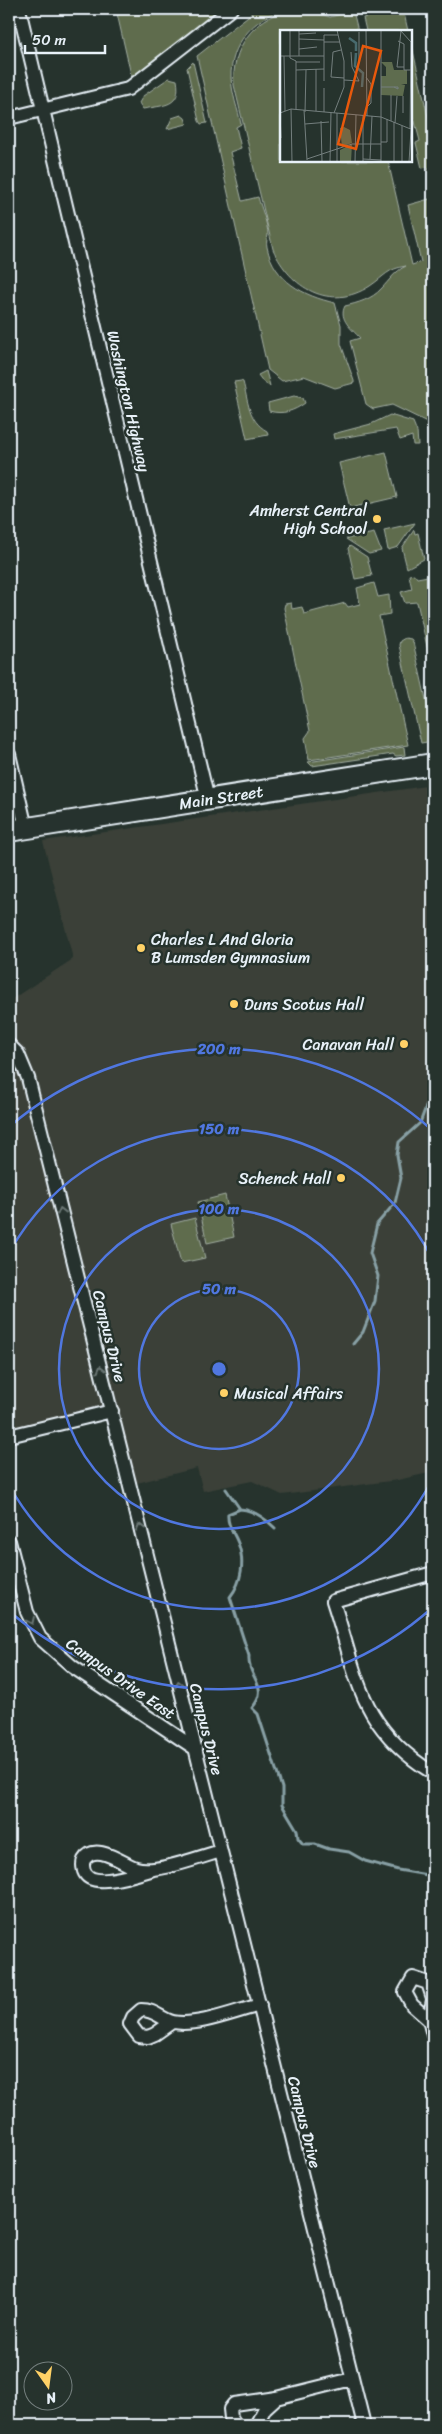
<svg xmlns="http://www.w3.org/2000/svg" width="442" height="2434" viewBox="0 0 442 2434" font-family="Sriracha,sans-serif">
  <rect width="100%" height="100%" fill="#26332d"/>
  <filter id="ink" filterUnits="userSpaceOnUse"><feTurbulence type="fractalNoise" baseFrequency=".02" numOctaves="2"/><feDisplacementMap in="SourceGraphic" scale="10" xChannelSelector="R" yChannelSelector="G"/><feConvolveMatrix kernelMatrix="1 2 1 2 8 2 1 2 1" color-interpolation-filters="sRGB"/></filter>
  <g filter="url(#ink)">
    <path fill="#3a4038" d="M433,785V1472L398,1480L282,1495L252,1481L203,1491L197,1468L137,1483L116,1402L9,1430V1001L73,959L43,841Z"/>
    <path fill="#5e6c4e" stroke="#a3aea3" d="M116,9H219L132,79Z
      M257,9H284C253,18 230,45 231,78C232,94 238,110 241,124L236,127L241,148L230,152L242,201L258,197C261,208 268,224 268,235C267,240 266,242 267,247C274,281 304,296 335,303L341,325V344L354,381V383L335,388L304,376L282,381L268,370L197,56Z
      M394,9H403L408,31H366L363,18Z
      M289,10H307L330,17L353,11L358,31H281V161H388L412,265L421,262L408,205L433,198V419L429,423L392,405L373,409L366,404L350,341L360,338C352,329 338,319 345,306C358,303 372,299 381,289C390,280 395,271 406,266C387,269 385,276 370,286C330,312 290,288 273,249L234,85C231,49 253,18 289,10Z
      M411,42L433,139V187L428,167L422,168L416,143L420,141L414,118H411Z
      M193,62L207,123L201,124L199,121L187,68Z
      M169,78L177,80C182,107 164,105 143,109L139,103L143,96Z
      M181,115L185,118L187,124L167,129L172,118Z
      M266,371L270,386L264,383L258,375Z
      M241,381L243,382C248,400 248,421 267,431L268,435L247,439L234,382Z
      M294,396L303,398L305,403C294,411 283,415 269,411L268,403Z
      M390,415L413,422L417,432L418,445H413L412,436L400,440L396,429L334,439L333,434L371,424Z
      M386,452L397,497L350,508L339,463Z
      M415,523L398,547L388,550L384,530Z
      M414,530L415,534L418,533L424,559L407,568L402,548Z
      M374,533L381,551L369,554L346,539Z
      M350,546L367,557L372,576L355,579L348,548Z
      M414,574L417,578L428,576L429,584H433V673L417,602L405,603L401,592L412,589L409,575Z
      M374,583L378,597L389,595L390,614L379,616L408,745L309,760L305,738L310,731L284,608L285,604L291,603L292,609L302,607L304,614L345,603L348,607L360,604L357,588Z
      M405,638L411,639L413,642L433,730V741L421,743L399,645L400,641Z
      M404,747L405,755L396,756L393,754L312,766L308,762Z
      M225,1195L234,1237L207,1243L198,1202Z
      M195,1218L205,1258L181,1263L171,1224Z"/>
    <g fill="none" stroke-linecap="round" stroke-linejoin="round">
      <path stroke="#88a0a5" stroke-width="3" d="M353,1344L363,1332L375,1301L378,1276L370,1253L377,1224L395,1203L401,1178L397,1155L399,1142L420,1123L433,1088
        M226,1489L240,1509L228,1514C227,1526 234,1532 238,1543C245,1561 242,1582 230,1597L249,1656C247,1678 271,1686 252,1708L258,1714L282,1788V1805L297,1830L298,1838L303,1844H315L329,1849L349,1852L365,1861L398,1870L433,1876
        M240,1509C254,1510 265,1518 275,1528"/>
      <defs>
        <path id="street" d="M19,9L208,800
          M9,118L128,89L231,9
          M9,754L26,828
          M9,1045L18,1054L28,1078L364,2425
          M9,1436L112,1411
          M9,1541L27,1612L40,1638L73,1667L196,1749
          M433,1573L333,1601C358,1677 358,1726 433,1773
          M154,1869C139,1873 91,1891 84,1871C83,1867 82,1864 84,1860C95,1841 123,1864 136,1868C157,1874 199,1857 221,1851
          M433,2000L429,2020L433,2035
          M429,2020L412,2005L405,1992L413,1978L428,1983L433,1998
          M172,2022L155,2034L148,2037L139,2036L130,2024L133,2017L141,2010C156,2010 160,2019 173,2022C197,2027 236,2011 260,2005
          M236,2425L231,2418L230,2409L234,2404L276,2398L352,2379
          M256,2425L265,2408L276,2398"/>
        <path id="primary" d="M9,831L433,764"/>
      </defs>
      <use href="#street" stroke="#e8f1f8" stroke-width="16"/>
      <use href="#primary" stroke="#e8f1f8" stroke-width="24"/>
      <use href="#street" stroke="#26332d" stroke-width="12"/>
      <use href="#primary" stroke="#26332d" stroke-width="20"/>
    </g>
    <defs><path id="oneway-chevron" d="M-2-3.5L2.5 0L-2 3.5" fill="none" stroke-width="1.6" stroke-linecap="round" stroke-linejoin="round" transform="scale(1.25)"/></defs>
    <g stroke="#6a7674">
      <use href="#oneway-chevron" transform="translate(61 1211) rotate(-104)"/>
      <use href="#oneway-chevron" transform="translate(101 1369) rotate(-104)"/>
      <use href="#oneway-chevron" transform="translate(140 1527) rotate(-104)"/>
      <use href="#oneway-chevron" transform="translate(31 1621) rotate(65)"/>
      <use href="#oneway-chevron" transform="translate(179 1684) rotate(-104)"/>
    </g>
  </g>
  <g fill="none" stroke="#5077e0" stroke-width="2.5">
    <circle cx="219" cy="1369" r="80"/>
    <circle cx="219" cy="1369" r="160"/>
    <path d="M433 1478A240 240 0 0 1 9 1485M9 1253A240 240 0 0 1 433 1260"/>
    <path d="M433 1607A320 320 0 0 1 9 1611M9 1127A320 320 0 0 1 433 1131"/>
  </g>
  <g fill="#ffd166" stroke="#26332d" stroke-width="2">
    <circle cx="377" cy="519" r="5"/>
    <circle cx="141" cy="948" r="5"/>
    <circle cx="234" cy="1004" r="5"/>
    <circle cx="404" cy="1044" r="5"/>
    <circle cx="341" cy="1178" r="5"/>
    <circle cx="224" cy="1393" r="5"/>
  </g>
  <g text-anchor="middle" stroke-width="5" stroke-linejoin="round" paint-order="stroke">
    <g font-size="16" fill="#e8f1f8" stroke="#26332d">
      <text transform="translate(129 401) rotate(77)" y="6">Washington Highway</text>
      <text transform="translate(221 797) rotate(-9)" y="6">Main Street</text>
      <text transform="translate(110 1336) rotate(76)" y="6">Campus Drive</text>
      <text transform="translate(121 1678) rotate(35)" y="6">Campus Drive East</text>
      <text transform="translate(207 1729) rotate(76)" y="6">Campus Drive</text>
      <text transform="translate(305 2122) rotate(76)" y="6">Campus Drive</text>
    </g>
    <g font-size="16" fill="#e8f1f8" stroke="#26332d" text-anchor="end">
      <text x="367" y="516">Amherst Central<tspan x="367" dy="18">High School</tspan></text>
      <text x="151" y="945" text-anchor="start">Charles L And Gloria<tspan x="151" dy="18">B Lumsden Gymnasium</tspan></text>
      <text x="244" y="1010" text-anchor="start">Duns Scotus Hall</text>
      <text x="394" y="1050">Canavan Hall</text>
      <text x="331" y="1184">Schenck Hall</text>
      <text x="234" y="1399" text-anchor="start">Musical Affairs</text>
    </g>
  </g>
  <g transform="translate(280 30)">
    <rect width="132" height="132" fill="#26332d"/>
    <path d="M101,32H112L114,40H127V54H121L125,55L123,66L101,65V46H106V37ZM64,97L70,100L72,113L62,117L60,98ZM72,114L71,132H60V120Z" fill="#5e6c4e"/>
    <path fill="none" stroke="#486a6e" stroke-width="2.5" d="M69,8L76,13V21M76,23L75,36L83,43L82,57"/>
    <path fill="none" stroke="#747f7e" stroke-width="1" d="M10,0V28L16,31M86,0L87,86M120,0L131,12L130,99M121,1L117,37H124M19,4L36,3M19,9L44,10M118,11L124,14V40H132M44,12H60M19,19L37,17M61,20L53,22L51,47L64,48M0,26H44M4,26L5,81M19,26V0M16,31V79M16,32H40M79,33V2M36,39V81M16,40L44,39M86,47L91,54V73L87,77M64,50L79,51L72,37L71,22M44,51V5H58M101,57H118V59L114,57M11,79L12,132M24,80L27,130M25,82L26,40M44,82V58M0,83L1,108M0,83L11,79L101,87L133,100M54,83L64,57V31L57,0M123,83V66M41,91L42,132M111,91V65M115,93L117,66M25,94L49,92M122,96V132M101,112H107V89M27,129L72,114H101M83,129L101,130M90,129L92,86M50,132L51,82M57,132V83M75,132L76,85M83,132V85M101,132V0M114,132V92M129,132L131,100"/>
    <path fill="#e8590c" fill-opacity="0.15" stroke="#e8590c" stroke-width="2.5" d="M83,16L101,21L76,119L58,114Z"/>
    <rect width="132" height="132" fill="none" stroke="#e8f1f8" stroke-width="2.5"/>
  </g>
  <circle cx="219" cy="1369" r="8" fill="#5077e0" stroke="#26332d" stroke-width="2.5"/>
  <g font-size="15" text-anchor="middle" font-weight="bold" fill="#5077e0" stroke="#26332d" stroke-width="5" stroke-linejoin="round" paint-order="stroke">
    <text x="219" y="1054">200 m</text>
    <text x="219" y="1134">150 m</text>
    <text x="219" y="1214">100 m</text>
    <text x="219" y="1294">50 m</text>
  </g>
  <rect width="442" height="2434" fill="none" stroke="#26332d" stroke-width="30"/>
  <rect x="15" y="15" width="412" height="2404" fill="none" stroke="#e8f1f8" stroke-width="2" filter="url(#ink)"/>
  <g transform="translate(48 2386) rotate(166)"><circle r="24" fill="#26332d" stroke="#747f7e"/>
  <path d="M0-4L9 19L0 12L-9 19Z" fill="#ffd166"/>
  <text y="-8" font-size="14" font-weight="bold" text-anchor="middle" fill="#e8f1f8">N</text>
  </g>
  <path d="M25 45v8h80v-8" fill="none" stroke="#e8f1f8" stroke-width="2.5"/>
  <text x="32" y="45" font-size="15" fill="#e8f1f8" stroke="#26332d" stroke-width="4" paint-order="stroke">50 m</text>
</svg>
